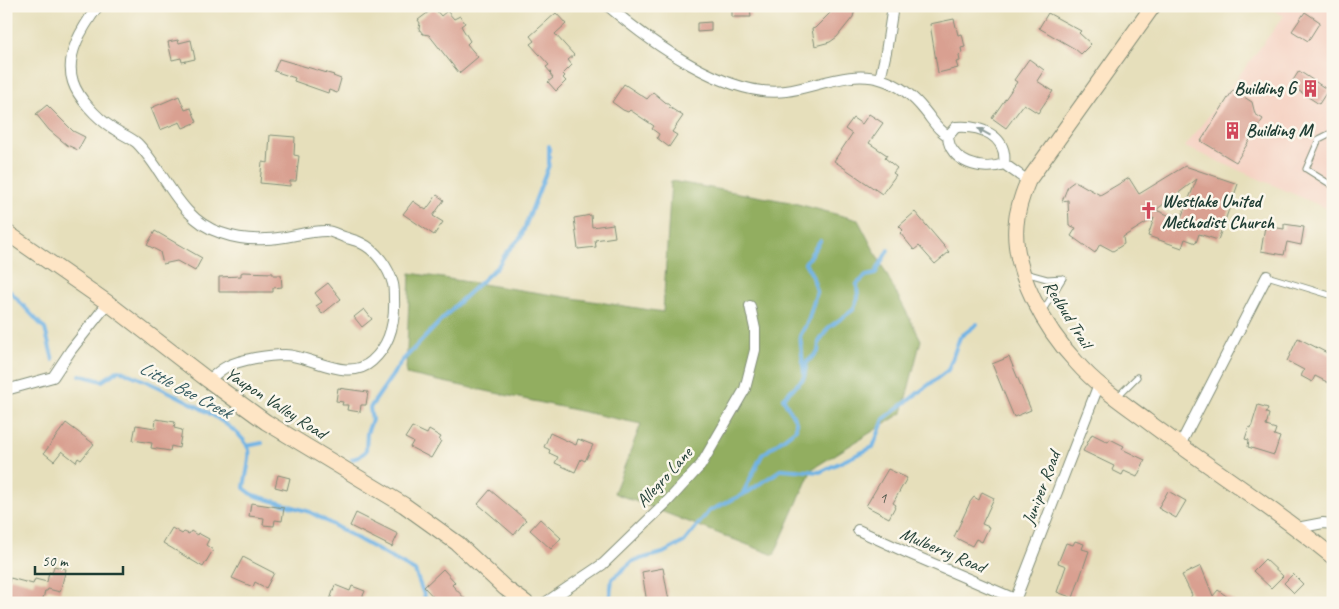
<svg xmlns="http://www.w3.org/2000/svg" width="1339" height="609" viewBox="0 0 1339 609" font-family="Caveat,sans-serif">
  <rect width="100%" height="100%" fill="#fbf7ec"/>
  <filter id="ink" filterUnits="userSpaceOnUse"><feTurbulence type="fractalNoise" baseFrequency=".02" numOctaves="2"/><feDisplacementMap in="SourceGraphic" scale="10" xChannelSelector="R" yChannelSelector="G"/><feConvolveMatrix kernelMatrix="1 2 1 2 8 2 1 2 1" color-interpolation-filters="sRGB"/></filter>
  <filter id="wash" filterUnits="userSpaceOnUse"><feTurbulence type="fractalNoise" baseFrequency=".0096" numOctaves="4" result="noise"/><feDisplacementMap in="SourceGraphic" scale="20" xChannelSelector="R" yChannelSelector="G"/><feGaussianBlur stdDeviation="1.12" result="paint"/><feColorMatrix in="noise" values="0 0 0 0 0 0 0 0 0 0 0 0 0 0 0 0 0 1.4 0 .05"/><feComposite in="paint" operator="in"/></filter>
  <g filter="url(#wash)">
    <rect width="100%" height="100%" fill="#e6dfbb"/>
    <path fill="#f5d2c3" d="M1266,6H1333V211L1185,147L1284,16Z"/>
    <path fill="#92ae60" stroke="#58764a" d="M671,181L790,202L858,220L921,340L902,413L812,469L774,555L614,493L641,424L406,374L410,273L663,312Z"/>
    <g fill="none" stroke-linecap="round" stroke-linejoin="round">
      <path stroke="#70b3e5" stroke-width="4" d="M6,287L45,329L53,360
        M804,373L800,336L808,321L817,291L812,275L805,263L820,241
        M80,375L102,381L119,370C147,381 241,421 249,450C251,458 245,478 244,488L253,495L310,512L415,571L427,603
        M247,446L262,443
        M352,459L359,457L366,451L367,433L372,420L370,408L402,361L457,304L498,266L506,253L521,237L549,165V146
        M742,495L762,455L796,429V421L783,398L804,378L807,362L818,352L819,342L828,328L853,310L858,298L857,284L866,276L875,274L888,250
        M477,603H486
        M601,603L610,596L612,579L633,561L663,553L684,542L709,511L748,492L782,469L820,472L873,447L884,419L948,370L960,337L977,324"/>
    </g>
    <g id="blocks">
      <path fill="#d9a091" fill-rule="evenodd" d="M750,6L751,17H732V7Z
        M824,6H856L853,17L837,37L830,42L815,46L812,29L815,28L831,12Z
        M434,8L441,16L447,11L454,19L460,16L465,23L461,26L470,41L467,44L478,57L459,73L429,35L423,34L419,29L420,23L418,20Z
        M1305,12L1320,22L1308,41L1292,31Z
        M556,13L566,24L555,34L574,55L568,60L572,65L563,74L565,76L563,78L566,81L556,91L548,82L553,78L550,74L551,73L546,67L549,65L530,44L534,41L530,36Z
        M1048,13L1081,31L1079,33L1091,44L1081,54L1075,49L1039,28Z
        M954,19L958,35L962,34L965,47L961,48L962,53L959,56L960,61L956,62L958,68L938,73L930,24Z
        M711,22V31L697,32V23Z
        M178,40L179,43L191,40L195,59L182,62L181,58L172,60L168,42Z
        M279,59L334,75L333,76L341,79L337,93L329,90L328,93L294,81L295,78L274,71Z
        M1029,59L1044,70L1037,81L1053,91L1038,113L1024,104L1006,128L992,118L1017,82L1014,80Z
        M1299,71L1328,90L1319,104L1290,85Z
        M624,84L647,99L653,92L670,106L669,107L683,116L672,132L677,135L669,147L657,138L659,134L652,129L654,126L630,110L628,112L623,110L612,102Z
        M1233,90L1252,102L1255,114L1263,119L1236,162L1201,141Z
        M179,96L185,110L191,108L197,122L183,128L180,122L160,130L151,108Z
        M47,105L73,131L85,137L78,150L67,145L49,130L36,114Z
        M869,114L883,123L869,143L887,155L885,158L897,168L893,173L896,175L882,194L834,161L852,134L845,129L853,118L862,124Z
        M270,135L295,137L294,155L299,156L296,181H290V186L260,183L262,162L268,163Z
        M1185,166L1238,184L1218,240L1199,234L1196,243L1185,239L1182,248L1148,236L1154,218L1123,237L1124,244L1113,251L1100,244L1095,253L1071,236L1076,228L1069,225L1068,200L1062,201L1068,186L1075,181L1100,195L1129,178L1139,194ZM1197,179L1180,220L1156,210Z
        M437,195L444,200L433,216L443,222L434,235L403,214L413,201L426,210Z
        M915,212L949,252L935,264L919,246L914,250L900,233L903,230L899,226Z
        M591,215L592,227L613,224L615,237L595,240L596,247L578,249L574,218Z
        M1284,224L1304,227L1301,245L1287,242L1284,255L1261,251L1265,226L1284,229Z
        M155,231L202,258L195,271L177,261L163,264L160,252L147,245Z
        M243,272L273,273V275H281L282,287L273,288V292H219V277L241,276V273Z
        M328,283L341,299L322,314L316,306L322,302L315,293Z
        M364,309L372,319L362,327L354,317Z
        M1298,338L1333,356V385L1315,376L1312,382L1301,376L1304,370L1287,361Z
        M1009,357L1031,410L1014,417L992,364Z
        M338,388L368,392L366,405H361L360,412L347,410L348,405H342L343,402L336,401Z
        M1258,405L1268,408L1266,413L1269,414L1266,426L1276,429L1274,435L1280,437L1274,455L1248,447L1249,440L1245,439L1249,427L1251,428Z
        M156,419L175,422L174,428L182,430L179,448L171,446L170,451L151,448L152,443L133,440L136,425L155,428Z
        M66,423L94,444L81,460L78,458L76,462L62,451L54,461L44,453Z
        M412,427L427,434L429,430L441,437L439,440L441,441L431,458L410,447L413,442L405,438Z
        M550,433L576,445L578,439L593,445L585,461L581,459L575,472L555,463L558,457L549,453L550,450L544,447Z
        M1092,434L1108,442L1110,439L1124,446L1122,449L1145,460L1137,477L1124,471L1122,475L1112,470L1114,466L1083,451Z
        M888,469L907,478L893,503L896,505L889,518L866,506Z
        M278,475L290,478L287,490L275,487Z
        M490,490L526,520L514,535L478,504Z
        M1168,491L1186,501L1176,518L1158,508Z
        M982,492L994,498L982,524L989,527L982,542L976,539L972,546L954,537L970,502L974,497L979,500Z
        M251,503L284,508L282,521L275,520L274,526L263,525L264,518L249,516Z
        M356,513L398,534L392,547L350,526Z
        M540,519L561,538L551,549L530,530Z
        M172,528L182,534L184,532L189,534L191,531L197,535L198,533L209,539L206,545L213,550L203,567L163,543Z
        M1075,541L1084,544L1082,549L1089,551L1073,598L1057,592L1066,566L1058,563L1066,543L1073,545Z
        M243,557L274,573L266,588L255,582L253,587L232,578Z
        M1265,559L1283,576L1271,588L1253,571Z
        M54,566L66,569L60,592L48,589L47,591H45L42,603H6V585L8,586L10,578L33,584L35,579L47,582L49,572L52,573Z
        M1201,566L1213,596L1218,590L1236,603H1187L1192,595L1182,575Z
        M663,568L669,601L647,603L642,572Z
        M443,569L455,582L452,585L469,603H439L424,587Z
        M1293,574L1303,584L1294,593L1284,583Z
        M335,585L350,591L352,586L365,591L360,603L352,600L351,603H329Z"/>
    </g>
  </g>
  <g filter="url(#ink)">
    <use href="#blocks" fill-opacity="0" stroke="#828e78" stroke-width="1"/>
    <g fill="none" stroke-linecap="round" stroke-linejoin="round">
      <defs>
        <path id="lane" d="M1333,132L1319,139L1306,169L1333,186
          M1025,273L1047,279L1063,278
          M1267,276L1333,296
          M1042,312L1063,278
          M1118,396L1137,377"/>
        <path id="street" d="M98,6C83,27 64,55 73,82C78,98 97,118 111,127C119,133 130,137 137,143C166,172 178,219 221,233C235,238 251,240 266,239C286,239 305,231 326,231C332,231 338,235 344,237C349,239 356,240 361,243C376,250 389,268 393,284C394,288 394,294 394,299C395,321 390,345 372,361C348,383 313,356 285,355C269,355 241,359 226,367C220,370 214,376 208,380
          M608,6C650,42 728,99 786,91C817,87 851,69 883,80C899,85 914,97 925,111C934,122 935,127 948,136C949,162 982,172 1004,164
          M880,79L886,52L893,6
          M948,136L956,127C979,125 1008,135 1004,164
          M1004,164L1028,181
          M6,390L53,377L71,350L108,303
          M1180,445L1267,276
          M1297,528L1323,523L1333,524
          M858,530L908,553L1015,599
          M545,603L603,564L666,503L701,465L745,389L755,350V329L750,306
          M1014,603L1099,384"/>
        <path id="secondary" d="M1153,6L1028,181C1022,195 1017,209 1016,225C1012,272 1046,330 1077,363C1097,386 1123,403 1147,421C1208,467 1274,508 1333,557
          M6,232L108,303L208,380L266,422L404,505L457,543L505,588L526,603"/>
      </defs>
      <use href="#lane" stroke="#828e78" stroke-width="7"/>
      <use href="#street" stroke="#828e78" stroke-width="12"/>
      <use href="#secondary" stroke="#828e78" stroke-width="17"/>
      <use href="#lane" stroke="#fff" stroke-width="5"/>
      <use href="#street" stroke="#fff" stroke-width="10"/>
      <use href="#secondary" stroke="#fee5c5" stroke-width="15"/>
    </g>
    <defs><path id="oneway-solid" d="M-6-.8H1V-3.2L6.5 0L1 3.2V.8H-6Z" transform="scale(1.25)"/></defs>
    <use fill="#8f9e9a" href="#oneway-solid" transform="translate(984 132) rotate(-151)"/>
  </g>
  <defs>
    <symbol id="building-bare" viewBox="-9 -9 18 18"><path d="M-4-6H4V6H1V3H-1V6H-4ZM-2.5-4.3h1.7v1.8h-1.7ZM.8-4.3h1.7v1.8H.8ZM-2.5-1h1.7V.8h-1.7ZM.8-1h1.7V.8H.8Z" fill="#d1495b" stroke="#fbf7ec" stroke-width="2.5" paint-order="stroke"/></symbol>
    <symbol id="church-bare" viewBox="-9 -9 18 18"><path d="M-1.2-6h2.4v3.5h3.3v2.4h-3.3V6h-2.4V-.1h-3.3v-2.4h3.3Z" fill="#d1495b" stroke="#fbf7ec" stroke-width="2.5" paint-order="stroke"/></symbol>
  </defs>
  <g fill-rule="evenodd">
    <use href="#building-bare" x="1298" y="76" width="25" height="25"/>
    <use href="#building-bare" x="1220" y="118" width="25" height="25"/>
    <use href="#church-bare" x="1136" y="198" width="25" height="25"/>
  </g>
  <g text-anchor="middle" stroke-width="5" stroke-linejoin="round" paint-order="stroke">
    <g font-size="15" fill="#4e564b">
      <text x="883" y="503">1</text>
    </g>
    <g font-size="18" font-weight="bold" fill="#1f3d34" stroke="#fbf7ec" text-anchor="start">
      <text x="1296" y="94" text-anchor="end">Building G</text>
      <text x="1246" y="136">Building M</text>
      <text x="1162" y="207">Westlake United<tspan x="1162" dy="21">Methodist Church</tspan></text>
    </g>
    <g font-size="18" fill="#1f3d34" stroke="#fbf7ec">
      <text transform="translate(1068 314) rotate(58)" y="6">Redbud Trail</text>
      <text transform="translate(276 403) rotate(33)" y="6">Yaupon Valley Road</text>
      <text transform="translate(664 477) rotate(-48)" y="6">Allegro Lane</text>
      <text transform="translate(1041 488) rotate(-69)" y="6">Juniper Road</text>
      <text transform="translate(943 550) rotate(23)" y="6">Mulberry Road</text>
    </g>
    <g font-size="19" font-style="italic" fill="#335a60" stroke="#fbf7ec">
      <text transform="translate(186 389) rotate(28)" y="7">Little Bee Creek</text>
    </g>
  </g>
  <rect width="1339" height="609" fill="none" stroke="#fbf7ec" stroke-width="25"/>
  <path d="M35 566v8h88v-8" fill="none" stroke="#1f3d34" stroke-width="2.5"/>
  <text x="42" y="566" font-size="15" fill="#1f3d34" stroke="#fbf7ec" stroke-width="4" paint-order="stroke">50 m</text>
</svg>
